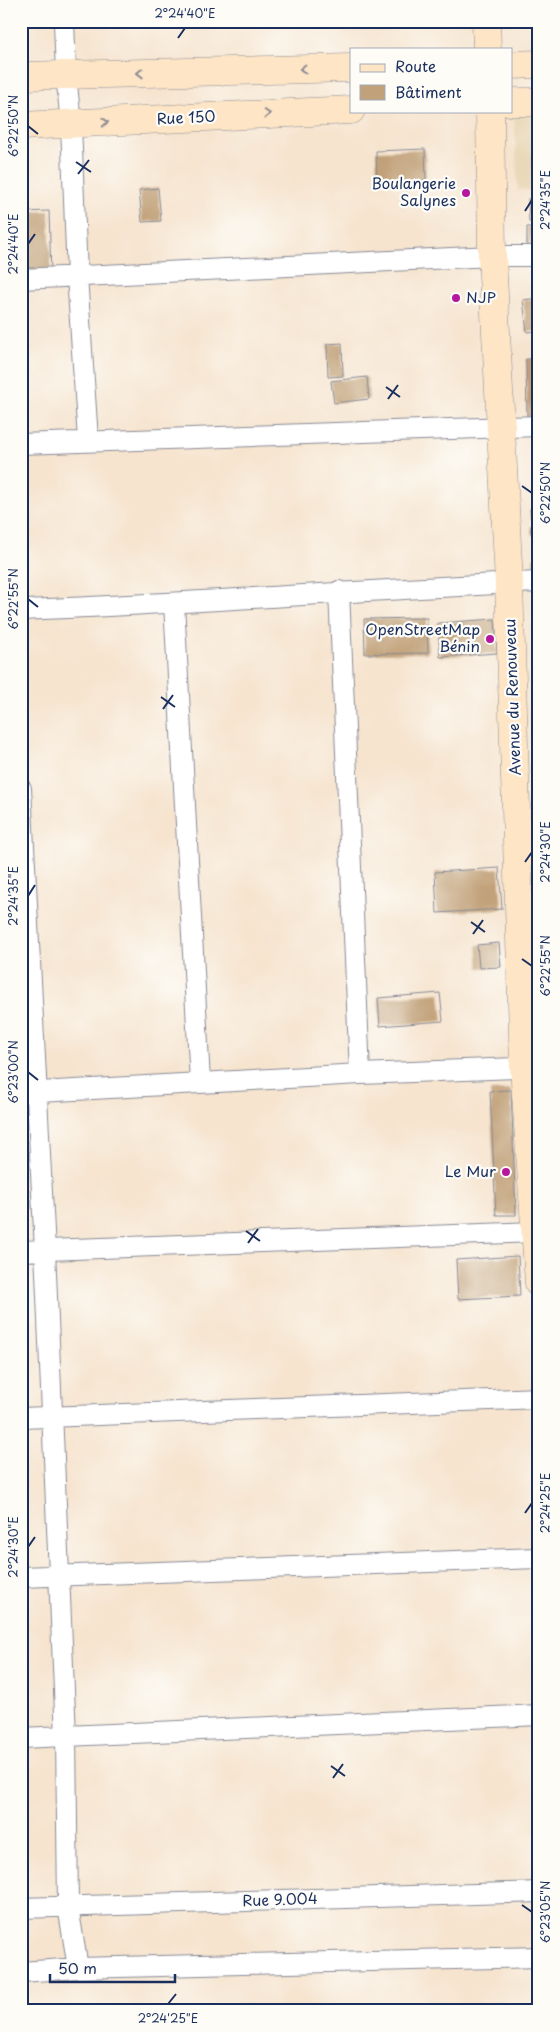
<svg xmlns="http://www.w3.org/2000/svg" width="560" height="2032" viewBox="0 0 560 2032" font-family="'Playpen Sans',sans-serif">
  <rect width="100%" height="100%" fill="#fdfcf7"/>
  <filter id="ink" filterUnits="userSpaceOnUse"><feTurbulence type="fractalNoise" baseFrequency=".02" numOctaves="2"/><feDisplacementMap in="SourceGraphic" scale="10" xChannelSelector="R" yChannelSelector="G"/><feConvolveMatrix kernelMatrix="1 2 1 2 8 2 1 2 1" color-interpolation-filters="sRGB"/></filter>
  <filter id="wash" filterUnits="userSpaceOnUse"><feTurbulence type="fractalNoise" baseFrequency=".0096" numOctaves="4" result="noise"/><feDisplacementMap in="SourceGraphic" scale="20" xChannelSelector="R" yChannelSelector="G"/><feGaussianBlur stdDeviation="1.12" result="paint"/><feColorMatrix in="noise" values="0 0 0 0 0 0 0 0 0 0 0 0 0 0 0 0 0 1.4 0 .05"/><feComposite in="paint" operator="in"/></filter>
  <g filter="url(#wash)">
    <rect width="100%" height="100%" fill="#f6e4cf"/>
    <path fill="#e9d9ba" d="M539,111V190H518L514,112Z"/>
    <g id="blocks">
      <path fill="#c1a179" d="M425,149L426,180L377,181L376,151Z
        M539,156V176H533L532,157Z
        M158,188L161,221L142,222L139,190Z
        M528,199H539V222H529Z
        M49,211L51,275L21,276V212Z
        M527,227H539V254H527Z
        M539,298V331L527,332L523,300Z
        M342,343L343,376L328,377L327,344Z
        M526,359H539V419H527Z
        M367,377L369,399L334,403L331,381Z
        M534,460H539V501H536Z
        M530,509H539V519H531Z
        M531,526H539V534H531Z
        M533,558H539V588H536Z
        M427,618L428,653L365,654L364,619Z
        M495,619L497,653L440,657L438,623Z
        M499,868L502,909L437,913L435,872Z
        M499,943L501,967L479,968L477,945Z
        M440,993L443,1021L380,1026L378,998Z
        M511,1090L516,1215H496L490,1091Z
        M518,1256L520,1296L458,1299L456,1260Z"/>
    </g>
  </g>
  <g filter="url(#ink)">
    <use href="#blocks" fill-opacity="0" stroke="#888a96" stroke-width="1"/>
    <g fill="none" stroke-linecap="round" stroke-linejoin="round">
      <defs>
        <path id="minor" d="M64,21L66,74L71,124L77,276L88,440
          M21,279L492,256H539
          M21,444L539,426
          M339,591L360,1074
          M174,603L200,1082
          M21,610C194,603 366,590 539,582
          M21,789L45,1250L66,1736L68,1906L78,1968
          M21,1093L360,1074L539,1067
          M21,1251L535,1232
          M21,1418L539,1398
          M21,1577L539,1558
          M21,1738L539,1715
          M21,1908L539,1892
          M21,1972L78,1968L539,1957"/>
        <path id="secondary" d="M486,21L487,49
          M511,65L539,64
          M21,76L351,68
          M511,102H539
          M490,111L492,256L509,583L524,1067L539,1283
          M21,126L351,110"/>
      </defs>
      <use href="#minor" stroke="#888a96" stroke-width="22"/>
      <use href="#secondary" stroke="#888a96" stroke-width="29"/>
      <use href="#minor" stroke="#fff" stroke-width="20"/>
      <use href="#secondary" stroke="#fde5c5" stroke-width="28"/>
    </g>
    <defs><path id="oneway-chevron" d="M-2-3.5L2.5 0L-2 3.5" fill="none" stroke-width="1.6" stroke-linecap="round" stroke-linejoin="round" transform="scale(1.25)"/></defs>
    <g stroke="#8c8a92">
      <use href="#oneway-chevron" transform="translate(303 69) rotate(179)"/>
      <use href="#oneway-chevron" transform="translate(140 73) rotate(179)"/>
      <use href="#oneway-chevron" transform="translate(267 114) rotate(-3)"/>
      <use href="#oneway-chevron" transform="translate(105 122) rotate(-3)"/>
    </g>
  </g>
  <path fill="none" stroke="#1b2f5e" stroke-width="2" d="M178,38L185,28M28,126L38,134M76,162L91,172M78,174L89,160M525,211L532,200M28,244L35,234M386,387L400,397M388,399L398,385M522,486L532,493M28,599L38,607M161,697L175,707M163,709L173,695M525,862L532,852M28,896L35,885M471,922L485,932M473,934L483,920M522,959L532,966M28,1072L38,1080M246,1231L260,1241M248,1243L258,1229M525,1513L532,1503M28,1547L35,1537M331,1766L345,1776M333,1778L343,1764M522,1905L532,1912M168,2004L176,1994"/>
  <g fill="#b5179e" stroke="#fdfcf7" stroke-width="2">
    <circle cx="466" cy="193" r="5"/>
    <circle cx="456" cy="298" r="5"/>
    <circle cx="490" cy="639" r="5"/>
    <circle cx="506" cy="1172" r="5"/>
  </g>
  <g text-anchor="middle" stroke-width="4.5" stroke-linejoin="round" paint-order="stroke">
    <g font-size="15" fill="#1b2f5e" stroke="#fdfcf7">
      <text transform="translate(186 118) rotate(-3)" y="5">Rue 150</text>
      <text transform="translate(513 697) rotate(-92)" y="5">Avenue du Renouveau</text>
      <text transform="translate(280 1900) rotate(-2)" y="5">Rue 9.004</text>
    </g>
    <g font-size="15" fill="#1b2f5e" stroke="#fdfcf7" text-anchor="end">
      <text x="456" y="189">Boulangerie<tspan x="456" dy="17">Salynes</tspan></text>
      <text x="466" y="303" text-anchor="start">NJP</text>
      <text x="480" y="635">OpenStreetMap<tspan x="480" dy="17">Bénin</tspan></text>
      <text x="496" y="1177">Le Mur</text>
    </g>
  </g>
  <rect width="560" height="2032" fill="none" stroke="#fdfcf7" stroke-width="55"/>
  <rect x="350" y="48" width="162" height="65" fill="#fdfcf7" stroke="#a3aaba"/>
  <rect x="360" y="64" width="25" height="8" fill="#fde5c5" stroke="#a3aaba"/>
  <text x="395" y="72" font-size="15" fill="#1b2f5e">Route</text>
  <rect x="360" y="85" width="25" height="15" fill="#c1a179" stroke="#a3aaba"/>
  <text x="395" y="98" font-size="15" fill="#1b2f5e">Bâtiment</text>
  <path d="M50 1974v8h125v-8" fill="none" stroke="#1b2f5e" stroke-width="2.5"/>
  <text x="58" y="1974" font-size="15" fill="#1b2f5e" stroke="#fdfcf7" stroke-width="4" paint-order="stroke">50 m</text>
  <rect x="28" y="28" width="504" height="1976" fill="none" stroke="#1b2f5e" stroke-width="2"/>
  <g font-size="12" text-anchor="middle" fill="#1b2f5e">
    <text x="185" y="18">2°24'40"E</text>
    <text transform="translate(14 126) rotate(-90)" y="4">6°22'50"N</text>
    <text transform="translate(546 200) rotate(-90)" y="4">2°24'35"E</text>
    <text transform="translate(14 244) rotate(-90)" y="4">2°24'40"E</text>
    <text transform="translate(546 493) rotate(-90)" y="4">6°22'50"N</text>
    <text transform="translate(14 599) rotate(-90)" y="4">6°22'55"N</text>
    <text transform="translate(546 852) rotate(-90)" y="4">2°24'30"E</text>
    <text transform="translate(14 896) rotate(-90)" y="4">2°24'35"E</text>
    <text transform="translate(546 966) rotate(-90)" y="4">6°22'55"N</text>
    <text transform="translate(14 1072) rotate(-90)" y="4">6°23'00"N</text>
    <text transform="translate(546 1503) rotate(-90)" y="4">2°24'25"E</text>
    <text transform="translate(14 1547) rotate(-90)" y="4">2°24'30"E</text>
    <text transform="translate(546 1912) rotate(-90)" y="4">6°23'05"N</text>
    <text x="168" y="2023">2°24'25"E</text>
  </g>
</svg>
